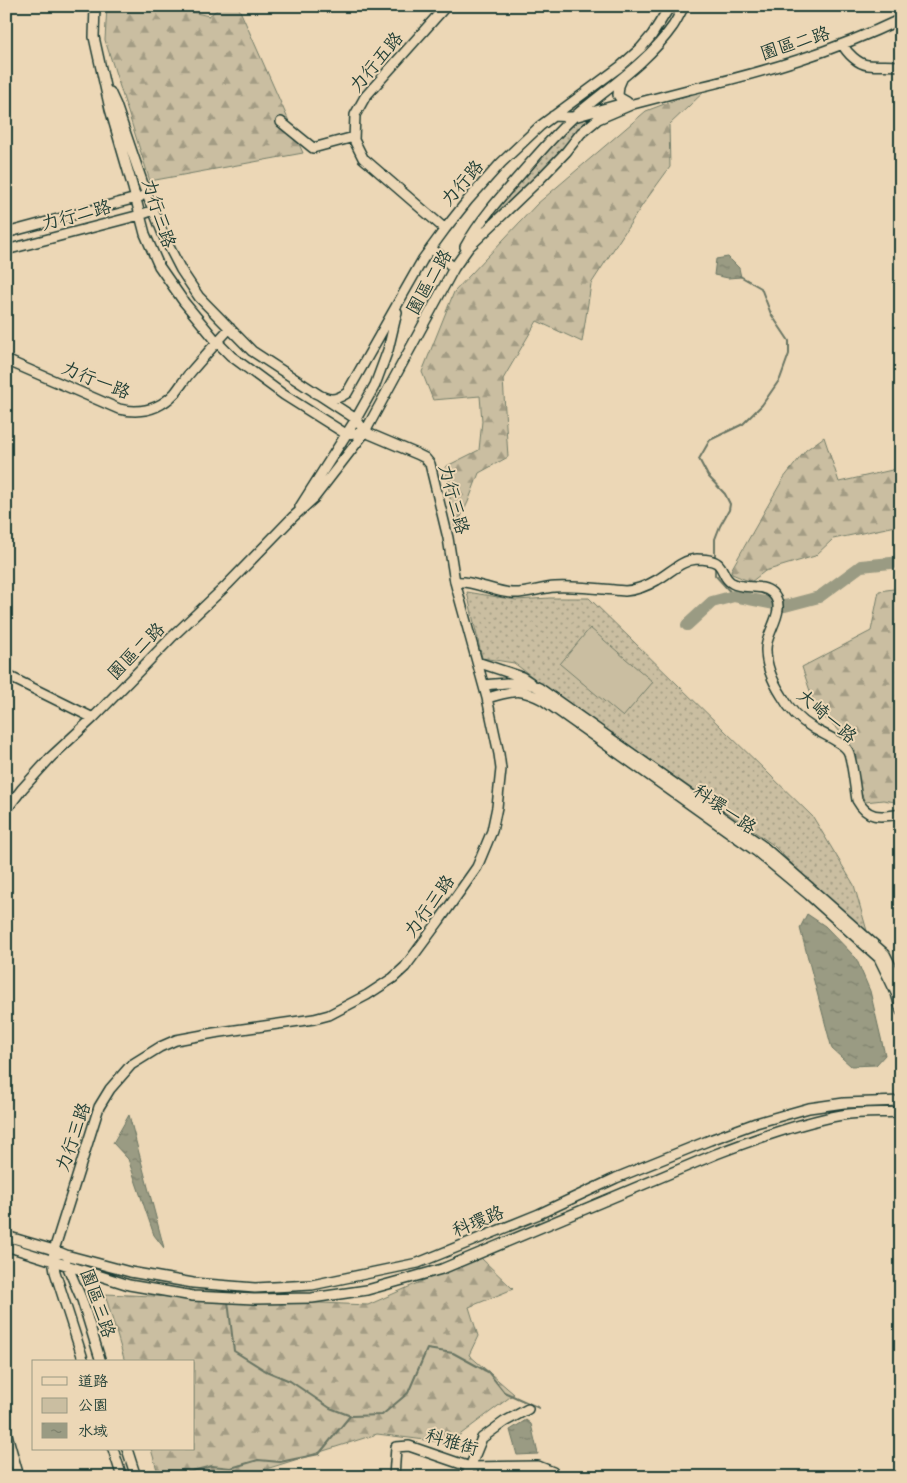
<svg xmlns="http://www.w3.org/2000/svg" width="907" height="1483" viewBox="0 0 907 1483" font-family="Kalam,'LXGW WenKai TC',sans-serif">
  <defs>
    <pattern id="green-dots" width="8" height="8" patternUnits="userSpaceOnUse" patternTransform="scale(1.25)"><rect width="8" height="8" fill="#cabea1"/><path d="M2 2h.1M6 6h.1" fill="none" stroke="#a39c84" stroke-width="1.8" stroke-linecap="round"/></pattern>
    <pattern id="forest-firs" width="22" height="20" patternUnits="userSpaceOnUse" patternTransform="scale(1.25)"><rect width="22" height="20" fill="#cabea1"/><path d="M5 1l3.5 6h-7zM16 11l3.5 6h-7z" fill="#a39c84"/></pattern>
    <pattern id="water-ripples" width="26" height="14" patternUnits="userSpaceOnUse" patternTransform="scale(1.25)"><rect width="26" height="14" fill="#9a9b83"/><path d="M2 4q2-2 4 0t4 0M15 11q2-2 4 0t4 0" fill="none" stroke="#7d806c"/></pattern>
  </defs>
  <rect width="100%" height="100%" fill="#ecd7b6"/>
  <filter id="ink" filterUnits="userSpaceOnUse"><feTurbulence type="fractalNoise" baseFrequency=".02" numOctaves="2"/><feDisplacementMap in="SourceGraphic" scale="10" xChannelSelector="R" yChannelSelector="G"/><feConvolveMatrix kernelMatrix="1 2 1 2 8 2 1 2 1" color-interpolation-filters="sRGB"/></filter>
  <g filter="url(#ink)">
    <path fill="url(#green-dots)" stroke="#747e6a" d="M600,113L482,227L575,120Z
      M467,592L516,600L550,598H589L813,817L854,885L869,938L814,886L772,844L559,697L514,663L482,658Z"/>
    <path fill="url(#forest-firs)" stroke="#747e6a" d="M107,6H165L209,16L222,6H238L303,153L150,181L105,40Z
      M709,87L669,125L670,167L643,204L591,284L582,342L537,321L503,379L508,457L479,473L468,502L455,529L445,467L479,450L482,421L480,396L433,400L422,372L454,292L537,204L646,111Z
      M824,437L839,482L901,468V525L833,539L815,556L765,571L751,582L732,574L731,570L783,479L806,450Z
      M901,588V738L899,742L901,744V803L883,800L865,802L855,779V751L836,727L817,712L802,667L871,631L879,591Z
      M479,1256L513,1289L469,1307L478,1336L469,1355L514,1394L449,1443L377,1434L260,1471L259,1477H159L151,1449H194V1362H125L105,1294L368,1305Z"/>
    <path fill="#cabea1" stroke="#747e6a" d="M590,628L653,682L623,717L560,664Z"/>
    <path fill="url(#water-ripples)" stroke="#697563" d="M728,257L739,268L741,277L728,278L714,275L716,259Z
      M807,914L825,926L856,958L870,991L885,1055L876,1065L851,1066L832,1049L800,928Z
      M129,1115L164,1248L154,1235L128,1159L113,1143Z
      M526,1420L531,1424L538,1454L517,1455L510,1430Z"/>
    <g fill="none" stroke-linecap="round" stroke-linejoin="round">
      <path stroke="#697563" stroke-width="2" d="M715,558V539L720,526L729,510L730,504L725,494L708,476L699,459L710,440L743,424L762,405L780,379L789,354V341L771,314L761,288L740,276
        M715,565V575L734,596
        M228,1301L234,1351L266,1371L290,1381L330,1408L351,1416L382,1415L408,1393L427,1349L453,1353L488,1372L504,1392L539,1408
        M188,1472L212,1466L231,1468L258,1460L280,1462L319,1454L350,1416"/>
      <path stroke="#9a9b83" stroke-width="12" d="M687,625L712,602L734,596L785,606L819,597L861,566L901,562"/>
      <defs>
        <path id="minor" d="M843,45C847,53 858,64 868,65C879,66 890,65 901,66
          M622,79L619,86L618,95L620,98L627,102
          M691,89C765,72 832,52 901,19
          M110,92L116,105L144,187L165,239L181,270L199,297L252,351L356,419L365,432
          M553,116L574,117L617,105
          M281,122L313,148L354,137
          M445,229L363,158L354,140L355,115L365,97L446,6
          M6,233L140,197
          M465,247C481,218 504,193 526,168C541,151 557,132 575,116C609,87 647,63 673,26C677,20 680,13 684,6
          M431,248L454,268
          M6,250L140,215L154,210
          M6,360L119,409C140,414 159,410 175,393C180,387 184,380 189,374C202,359 216,343 230,328
          M315,393C329,400 333,402 347,393L423,259L445,229L468,200L501,163L540,126L621,66L641,48L652,35L670,6
          M300,507L356,419L375,385L388,350L397,312
          M455,582C473,580 493,592 512,593C526,594 540,588 555,587C578,586 602,589 625,591C637,590 647,586 657,580C670,573 681,560 697,559C703,559 715,560 719,565C724,570 724,579 732,583C744,590 761,583 772,593C789,609 765,632 766,650C766,666 773,682 782,696C789,709 800,720 813,728C822,734 843,742 848,751C852,758 855,789 857,800C868,820 881,817 901,814
          M477,662L522,677L531,683
          M6,675L93,718
          M484,685C501,684 523,679 539,688L764,847L885,954L901,986
          M487,698C514,691 518,687 543,700L756,851L809,895L879,958L896,993L901,1011
          M6,810L22,789L51,757L93,718L171,638L227,585L293,517L314,498L365,432L454,268L469,247L541,178L566,152L581,133L598,119L633,104L695,88
          M6,1236L54,1250L58,1254
          M6,1246L129,1285L193,1296L254,1299L312,1298L367,1290L442,1269L716,1154C757,1138 799,1123 842,1115C861,1112 882,1113 901,1112
          M54,1250L66,1255L130,1272L193,1283L255,1288L312,1285L418,1263L539,1214L616,1178L710,1140L756,1123L809,1108L844,1103L901,1101
          M66,1263L82,1300L101,1362
          M84,1362L55,1272L53,1260L54,1250L99,1107L110,1089L131,1065L160,1047L176,1040L214,1033L314,1019L329,1015L367,995L393,978L405,967L439,921L477,867L492,831L497,807L501,769L499,754L487,698L455,582L448,538L430,464L425,458L417,454L365,432L346,434L284,395L231,356L217,342L184,302L159,266L145,234L133,188L110,109L94,37L95,6
          M6,1431L19,1477
          M113,1449L122,1477
          M127,1449L136,1477
          M394,1477L396,1447L409,1446L470,1467L538,1466L553,1472L556,1477
          M466,1477L482,1438L504,1422L528,1409"/>
      </defs>
      <use href="#minor" stroke="#1f3d34" stroke-width="12"/>
      <use href="#minor" stroke="#ecd7b6" stroke-width="9"/>
    </g>
  </g>
  <g text-anchor="middle" stroke-width="4" stroke-linejoin="round" paint-order="stroke">
    <g font-size="18" fill="#1f3d34" stroke="#ecd7b6">
      <text transform="translate(795 43) rotate(-18)" y="6">園區二路</text>
      <text transform="translate(376 62) rotate(-50)" y="6">力行五路</text>
      <text transform="translate(462 183) rotate(-49)" y="6">力行路</text>
      <text transform="translate(159 213) rotate(72)" y="6">力行三路</text>
      <text transform="translate(76 215) rotate(-15)" y="6">力行二路</text>
      <text transform="translate(429 282) rotate(-60)" y="6">園區二路</text>
      <text transform="translate(96 380) rotate(22)" y="6">力行一路</text>
      <text transform="translate(454 499) rotate(75)" y="6">力行三路</text>
      <text transform="translate(136 651) rotate(-45)" y="6">園區二路</text>
      <text transform="translate(827 716) rotate(41)" y="6">大崎一路</text>
      <text transform="translate(725 809) rotate(35)" y="6">科環一路</text>
      <text transform="translate(429 906) rotate(-54)" y="6">力行三路</text>
      <text transform="translate(73 1137) rotate(-71)" y="6">力行三路</text>
      <text transform="translate(478 1221) rotate(-22)" y="6">科環路</text>
      <text transform="translate(98 1303) rotate(71)" y="6">園區三路</text>
      <text transform="translate(452 1442) rotate(16)" y="6">科雅街</text>
    </g>
  </g>
  <rect width="907" height="1483" fill="none" stroke="#ecd7b6" stroke-width="25"/>
  <rect x="12" y="12" width="882" height="1458" fill="none" stroke="#1f3d34" stroke-width="2" filter="url(#ink)"/>
  <rect x="32" y="1360" width="162" height="90" fill="#ecd7b6" stroke="#9a9982"/>
  <rect x="42" y="1377" width="25" height="8" fill="#ecd7b6" stroke="#9a9982"/>
  <text x="78" y="1386" font-size="15" fill="#1f3d34">道路</text>
  <rect x="42" y="1398" width="25" height="15" fill="#cabea1" stroke="#9a9982"/>
  <text x="78" y="1410" font-size="15" fill="#1f3d34">公園</text>
  <rect x="42" y="1423" width="25" height="15" fill="url(#water-ripples)" stroke="#9a9982"/>
  <text x="78" y="1436" font-size="15" fill="#1f3d34">水域</text>
</svg>
